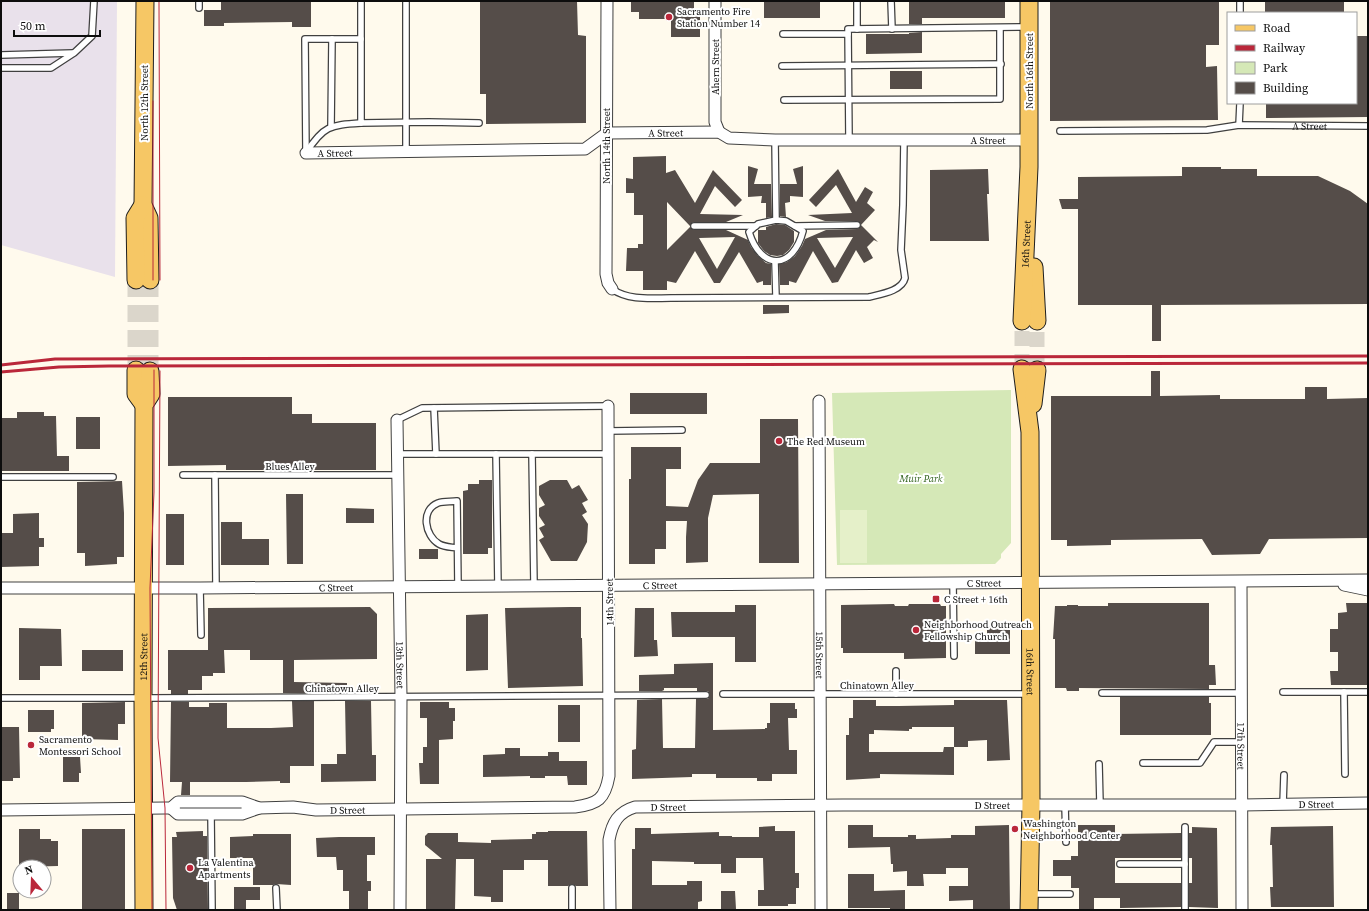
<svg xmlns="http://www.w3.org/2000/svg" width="1369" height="911" viewBox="0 0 1369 911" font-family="'Source Serif 4',serif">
  <rect width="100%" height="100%" fill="#fffaed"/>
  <path fill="#e9e1eb" d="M1,1H117L115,277L1,245Z"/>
  <path fill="#d5e8b7" d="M1011,390V543L1001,554V558L995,564L837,565L832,393Z"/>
  <path fill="#e5f0c9" d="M840,510H867V563H840Z"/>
  <path fill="#554d49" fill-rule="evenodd" d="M221,1H311V27H292V22L224,23V26H204V10H221Z
    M480,1H577L578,35L586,36V123L486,124V94H480Z
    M631,1H694V14H700V37H671V19H639V12H631Z
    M764,1H820V18H764Z
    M909,1H1005V18H922V24H909Z
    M1050,1H1219V45H1206V67L1217,66L1218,120L1050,121Z
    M1265,1H1344V13H1265Z
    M922,32V53L866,54V34H909V33Z
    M1356,36H1368V117L1266,118V103H1356Z
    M890,71H922V89H890Z
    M666,156V173L675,170L695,203L713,170L742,200L735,207L715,186L700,214L743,215L726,222H694L692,223L690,226L667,202V250L690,227L694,230H726L748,240L751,247L758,256L766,263L771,264V285H763V281L757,283L739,252L720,283H714L695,251L676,283L667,281V290H643V271H626L627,248H638V244H643V215H634V193H626V178L633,179V157ZM735,237L717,269L699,238Z
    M748,166L758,169L754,184H771L772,217L766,218V203H761L762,196L748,197Z
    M803,166V197L790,196V202L785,203L786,217L780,216V184H797L793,169Z
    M1182,167H1221V169H1257V176H1318L1350,191L1368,204V304L1161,305V341H1152V305H1078V209H1062L1059,199H1078V177L1182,176Z
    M838,169L856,202L865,187L873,192L867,203L875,210L861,225L860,223L857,221H825L808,215L852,213L836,185L816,207L809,200Z
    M988,169L989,194H987L989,241H930V170Z
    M776,224L785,225L794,231V242L789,250L783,255L777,256L770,255L764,251L758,243V230H766V227Z
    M861,225L878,242L874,240L867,247L873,258L864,263L856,250L838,282L832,283L813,251L796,283L789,281V285H780L779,264L787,262L795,256L802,246L805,239L826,230L857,229L859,228ZM853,237L835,268L817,238Z
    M763,305H789V313L763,314Z
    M1151,371H1160V396L1220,395V399H1305V387H1327V399L1368,398V538L1269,539L1260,554L1212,555L1202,539L1111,540V545L1067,546V540H1051V396H1151Z
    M630,393H707V414H630Z
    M168,397H292V414H312V423H376V470H226V465L168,466Z
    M17,412H44V416H56L57,456H69V471H1V418H17Z
    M76,417H100V449H76Z
    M760,419H798L799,563H759V494L713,495L708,518V562L686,563V537L687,521H666V549H655V564H629V479H631V447H681V469H666V506L688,507L698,480L710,463H760Z
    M479,480H492V548H488V554H463V491L468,490V484H479Z
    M550,480H567L572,489L579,485L588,500L582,503L587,512L582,515L588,524L587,542L577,561H551L539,540L544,537L539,528L545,525L539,516V508L545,505L539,495V486Z
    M122,481L124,513V557H117V564L85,566V553H77V482Z
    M286,494H303V564H287Z
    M346,508L374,509V523H346Z
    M39,513V538H44V547H39V566L1,567V533H13V514Z
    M166,514H184V565H166Z
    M221,522H242V539H269V565H221Z
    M419,549H438V559H419Z
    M1108,603H1209V665H1215L1216,685H1209V689L1079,688V691H1067L1066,688H1055V639H1053L1055,606H1067V605H1078V606H1108Z
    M1346,603H1368V685H1331L1330,671H1338V652H1330V629H1338V613L1347,612Z
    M894,604L895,606H908L909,604H940L941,606H946V658L904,659V653H843V648H841V605Z
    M735,605H756V662H735V637H672L671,612H735Z
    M370,607L377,614V659L294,660V682L347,683V693H283V660H250V650H224L225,673H213V676H202V690H188V694H171V690H168V650H208V608Z
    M570,607H581V638H582L583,686L508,688L505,608Z
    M635,608H654V640H657L658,656L634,657Z
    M488,614V670L466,671V615Z
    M987,626H1010V654H975V640H987Z
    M19,628L61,629L62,666H40V680H19Z
    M82,650H123V671H82Z
    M713,663V730L765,729V728H767V723H770V703H795V709H797V718H788L789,750H797V774H772V781H757V778H716V774H692V777L632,779V750L636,749L637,700L662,699L663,748H695L696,699H708L710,695L708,691H697V688H664V690L662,691H639V675L674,674V664Z
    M1120,697H1209V703H1211V735H1120Z
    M853,700H876V706H899L954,705V700H1007L1010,760L987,761V740L968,741V747H954V727H912V729H909V731L874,730V734H869V752H943L944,747H954V775L880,774V778L846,780V735H849V718H853Z
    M292,701H314V766H290V783H280V781L246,782H190V795H181L182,782H170L171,702H189V707H209V703H227V728H271L293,727Z
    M345,701H371L372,755H376V781L321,782V764H337V754H346Z
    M125,702V724H118V740L82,739V703Z
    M420,702H449V708H455V721H453V739L439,740V784H420L419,763H423V747H427V718H420Z
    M558,705H580V742H558Z
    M28,710H54V729H51V732H28Z
    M1,727H19L20,778H13V781H1Z
    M505,748H520V756H548V752H559V761H587V785H568L567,776H545V778H530V776L483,777V755L505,754Z
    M63,757H80L81,773H79V782H63Z
    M848,825H873V837H908V835H916V839L951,838V835H975V826L1009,825L1010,910H973V900L949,901V886H968V868H946V874H923L924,886H907V871L893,872V864H891L890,847L848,848Z
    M1078,825H1115V834L1181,833V858H1115V883H1181V907L1120,908V898H1094V909H1079V888H1071V876H1053V860H1071V856H1078Z
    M775,826V831H795V873H799V888H796V904H788V906H758V890H764L763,858H736V873H721V864H694V862L652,861V885H687V881H702V901L698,902V909L632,910V849H635V828H651V834L719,832V836H732V837H759V827Z
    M1333,826L1334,907H1271L1270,887H1273L1272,845H1270L1271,827Z
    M1192,827L1217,828L1218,908L1189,907V883H1192V858H1189V833H1192Z
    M19,829H40V839H51V841H58V866L19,867Z
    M82,829H125V910H82Z
    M203,831V836H207L208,910H177L173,898L172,837H177L176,832Z
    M548,831H587L588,886H576L572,884L568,886H548V860H524V870H503V902H491V897L474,896V859H456L455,910H426V859H442L425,845V836L428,833H458V842L491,843V840L532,839V834H536V832H548Z
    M253,834H291V885L276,884L273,885H253V858H230V837L253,836Z
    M339,837H375V855H367V881H371V891H368V910H349V891H343V870H337L336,857H317L316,838Z
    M848,874H874V891L905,890V909H890V908H848Z
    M234,887H260V900H246V909H234Z
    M721,891H735L736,909H721Z
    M7,893H19V910H7Z"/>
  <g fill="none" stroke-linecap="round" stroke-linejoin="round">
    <path stroke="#dbd6cb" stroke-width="15" stroke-dasharray="15 8" stroke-linecap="butt" d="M1022,369V321
      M1037,370V321"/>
    <path stroke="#dbd6cb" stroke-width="17" stroke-dasharray="17 8" stroke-linecap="butt" d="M136,280V370
      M150,280V371"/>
    <defs>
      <g id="service">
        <path d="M199,1V8"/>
        <path d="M361,1V123L429,122L479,123"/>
        <path d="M857,1V29"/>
        <path d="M891,1L892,29"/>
        <path d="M1240,1V13"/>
        <path d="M783,34H848"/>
        <path d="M1,55L73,53"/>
        <path d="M782,66L1001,64"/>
        <path d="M1,68H51L74,53L92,36L94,1"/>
        <path d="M784,100L1000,99V28"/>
        <path d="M1239,125L1240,103"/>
        <path d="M331,127L332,39"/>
        <path id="s1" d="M1060,131L1207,130L1239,125L1368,126"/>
        <path d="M775,140L776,220L758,224L749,232C761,271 793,270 803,231L786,221L776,220"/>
        <path d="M849,140L848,29L1027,27"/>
        <path d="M406,151V1"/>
        <path d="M306,153L305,39H361"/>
        <path d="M306,153C323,126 330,125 361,123"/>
        <path d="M694,226H756"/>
        <path d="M795,226L857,225"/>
        <path d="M775,262L776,297"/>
        <path d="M612,289C629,301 652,298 671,298L869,297C881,294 902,291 905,278L901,250L903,205L904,140"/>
        <path d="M434,408L436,454H609"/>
        <path d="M397,420L422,408L608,406"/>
        <path d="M608,431L682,430"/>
        <path d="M397,454H436"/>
        <path d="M496,454L498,586"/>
        <path d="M532,454L534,585"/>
        <path d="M183,475H397"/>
        <path d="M215,475L216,588"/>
        <path d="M1,477H113"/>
        <path d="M457,548C451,547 444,547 439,544C425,536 420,510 438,503C444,501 451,502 457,501L458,586"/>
        <path d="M953,583L954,656"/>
        <path d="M200,588L201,635"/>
        <path d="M896,671V694"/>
        <path d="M1283,692H1368"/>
        <path d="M1344,692L1345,774"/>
        <path d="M1102,693H1241"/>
        <path d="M723,694H1028"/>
        <path d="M1,698H151L706,695"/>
        <path d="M1143,763H1200L1214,742H1241"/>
        <path d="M1099,764L1100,804"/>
        <path d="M1283,804L1284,775"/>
        <path d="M1065,805L1066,842"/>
        <path d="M211,814L212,910"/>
        <path d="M1185,827V864"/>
        <path d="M1120,864H1185V910"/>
        <path d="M276,888L277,910"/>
        <path d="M572,888V910"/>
        <path d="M1030,894H1070"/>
      </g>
      <g id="minor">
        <path d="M607,1L606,274L608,283L612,289"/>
        <path d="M715,1V122L719,132"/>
        <path id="s2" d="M306,153L585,149L607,133L719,132L729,138L775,140H1029"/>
        <path id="s3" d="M819,401L821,910"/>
        <path id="s4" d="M397,420L401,697L400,910"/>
        <path id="s5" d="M1241,582L1242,910"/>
        <path d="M1344,585L1368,590"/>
        <path id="s6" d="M1,588H200L1368,580"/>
        <path d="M171,808L178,814H242L259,808"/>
        <path id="s7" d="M1,810L165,808H171L178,802H242L259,808L293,807L316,810L575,807C598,804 605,799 609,776L608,406"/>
        <path id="s8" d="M610,910L609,840C612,823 618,812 635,807L843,805H1242L1368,803"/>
      </g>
      <g id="primary">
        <path d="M145,1L143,205L149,218L150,280"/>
        <path d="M1034,267L1037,321"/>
        <path d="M136,280L135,218L143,205"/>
        <path id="s9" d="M1022,321L1029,167V1"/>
        <path id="s10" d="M1022,369L1030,432L1031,804L1029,910"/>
        <path d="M136,370V394L144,405"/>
        <path d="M1033,404L1037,370"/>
        <path id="s11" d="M144,910L143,698L144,405L151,394L150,371"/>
      </g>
    </defs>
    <use href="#service" stroke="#404040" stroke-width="8"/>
    <use href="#minor" stroke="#404040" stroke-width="13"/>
    <use href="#primary" stroke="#1e1e1e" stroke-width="19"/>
    <use href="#service" stroke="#fff" stroke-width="5.5"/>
    <use href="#minor" stroke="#fff" stroke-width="11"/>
    <use href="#primary" stroke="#f6c765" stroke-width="17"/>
    <path stroke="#ba273a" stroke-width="1" d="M159,1L160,280
      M153,101V280
      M160,371L158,738L165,808L166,910
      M152,910L150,588L154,492V370"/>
    <path stroke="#ba273a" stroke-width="3" d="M1,365L55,359L1368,356
      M1,372L59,367L109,366L1368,363"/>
  </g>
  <g fill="#ba273a" stroke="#fff" stroke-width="1.5">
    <circle cx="669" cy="17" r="4"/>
    <circle cx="779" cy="441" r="4"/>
    <rect x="932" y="595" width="8" height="8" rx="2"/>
    <circle cx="916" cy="630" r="4"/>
    <circle cx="31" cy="745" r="4"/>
    <circle cx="1015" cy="829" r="4"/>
    <circle cx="190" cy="868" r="4"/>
  </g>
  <g text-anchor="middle" stroke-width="4" stroke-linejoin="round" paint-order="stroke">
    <g font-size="10" fill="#0d0d0d" stroke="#fff" text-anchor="start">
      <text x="677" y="15">Sacramento Fire<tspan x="677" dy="12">Station Number 14</tspan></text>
      <text x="787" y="445">The Red Museum</text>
      <text x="944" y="603">C Street + 16th</text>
      <text x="924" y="628">Neighborhood Outreach<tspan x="924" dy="12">Fellowship Church</tspan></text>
      <text x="39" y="743">Sacramento<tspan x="39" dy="12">Montessori School</tspan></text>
      <text x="1023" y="827">Washington<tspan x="1023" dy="12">Neighborhood Center</tspan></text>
      <text x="198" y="866">La Valentina<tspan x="198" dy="12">Apartments</tspan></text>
    </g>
    <g font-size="10" fill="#0d0d0d" stroke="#fff">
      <text transform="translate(715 67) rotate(-90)" y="4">Ahern Street</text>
      <text transform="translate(1029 71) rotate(-90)" y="4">North 16th Street</text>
      <text transform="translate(144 103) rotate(-90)" y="4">North 12th Street</text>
      <text dy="4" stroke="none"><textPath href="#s1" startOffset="250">A Street</textPath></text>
      <text dy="4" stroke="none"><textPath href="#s2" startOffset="365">A Street</textPath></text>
      <text dy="4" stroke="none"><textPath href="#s2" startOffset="689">A Street</textPath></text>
      <text transform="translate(606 146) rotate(-90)" y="4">North 14th Street</text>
      <text dy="4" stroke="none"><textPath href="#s2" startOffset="29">A Street</textPath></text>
      <text dy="4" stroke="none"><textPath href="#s9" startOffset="77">16th Street</textPath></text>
      <text x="290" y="470">Blues Alley</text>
      <text dy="4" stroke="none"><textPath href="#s6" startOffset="983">C Street</textPath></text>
      <text dy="4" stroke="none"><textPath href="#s6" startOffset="659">C Street</textPath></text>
      <text dy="4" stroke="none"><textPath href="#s6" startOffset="335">C Street</textPath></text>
      <text transform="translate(609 602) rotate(-91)" y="4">14th Street</text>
      <text dy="4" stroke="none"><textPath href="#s3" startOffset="254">15th Street</textPath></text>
      <text dy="4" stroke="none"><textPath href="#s11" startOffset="253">12th Street</textPath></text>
      <text dy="4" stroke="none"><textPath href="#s4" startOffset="245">13th Street</textPath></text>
      <text dy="4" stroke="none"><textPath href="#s10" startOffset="303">16th Street</textPath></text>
      <text x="877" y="689">Chinatown Alley</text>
      <text x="342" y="692">Chinatown Alley</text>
      <text dy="4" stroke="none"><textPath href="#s5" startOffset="164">17th Street</textPath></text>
      <text dy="4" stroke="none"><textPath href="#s8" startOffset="472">D Street</textPath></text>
      <text dy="4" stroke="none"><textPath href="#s8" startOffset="796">D Street</textPath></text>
      <text dy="4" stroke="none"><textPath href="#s8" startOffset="148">D Street</textPath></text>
      <text dy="4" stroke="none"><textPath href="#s7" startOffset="350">D Street</textPath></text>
    </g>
    <g font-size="10" font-style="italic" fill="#32631e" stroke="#fff">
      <text x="921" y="482">Muir Park</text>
    </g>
  </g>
  <rect width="1369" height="911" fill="none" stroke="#0d0d0d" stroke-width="4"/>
  <rect x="1227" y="12" width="130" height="92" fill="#ffffff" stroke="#9e9e9e"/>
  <rect x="1235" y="25" width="20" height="6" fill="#f6c765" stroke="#9e9e9e"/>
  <text x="1263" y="32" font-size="12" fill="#0d0d0d">Road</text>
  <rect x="1235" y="45" width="20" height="6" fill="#ba273a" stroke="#9e9e9e"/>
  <text x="1263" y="52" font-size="12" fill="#0d0d0d">Railway</text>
  <rect x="1235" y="62" width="20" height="12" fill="#d5e8b7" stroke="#9e9e9e"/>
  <text x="1263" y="72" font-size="12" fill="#0d0d0d">Park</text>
  <rect x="1235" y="82" width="20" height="12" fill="#554d49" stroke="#9e9e9e"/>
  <text x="1263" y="92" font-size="12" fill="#0d0d0d">Building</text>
  <g transform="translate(32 879) rotate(341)"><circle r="19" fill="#ffffff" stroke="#9e9e9e"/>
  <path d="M0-3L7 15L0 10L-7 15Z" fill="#ba273a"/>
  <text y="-6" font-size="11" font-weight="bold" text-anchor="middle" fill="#0d0d0d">N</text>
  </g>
  <path d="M14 30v6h86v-6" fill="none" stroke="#0d0d0d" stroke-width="2"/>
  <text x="20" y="30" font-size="12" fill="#0d0d0d" stroke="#ffffff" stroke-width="3" paint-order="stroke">50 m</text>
</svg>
